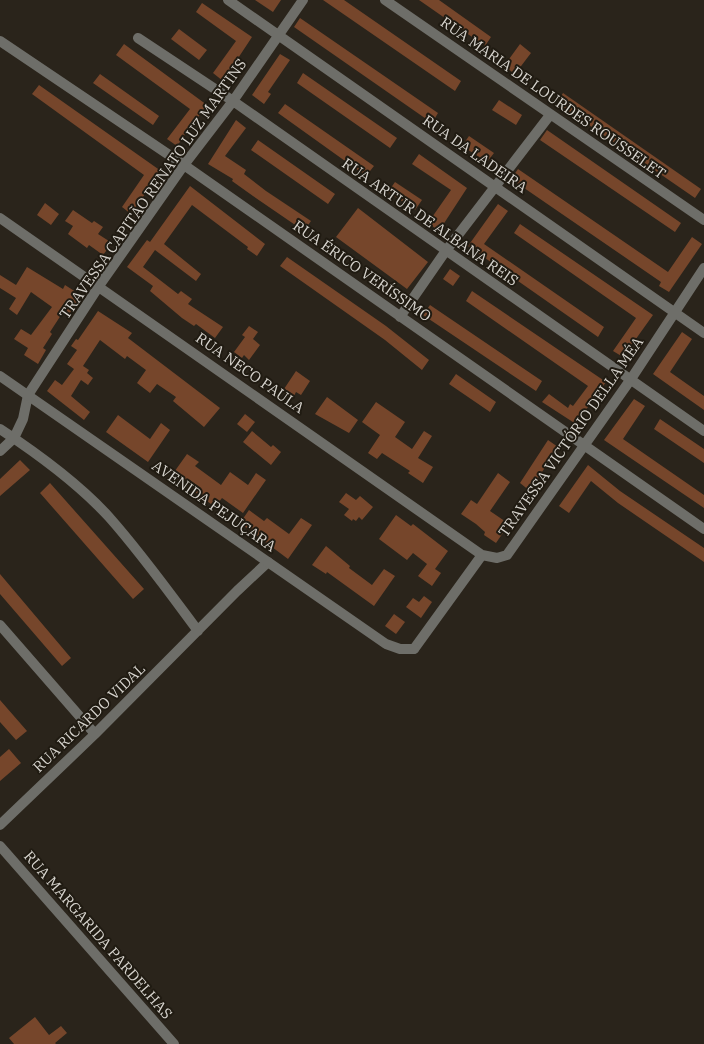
<svg xmlns="http://www.w3.org/2000/svg" width="704" height="1044" viewBox="0 0 704 1044" font-family="'IBM Plex Serif',serif">
  <rect width="100%" height="100%" fill="#2a241b"/>
  <path fill="#76462b" d="M255,0H281L273,12Z
    M323,0H344L461,81L455,91Z
    M419,0H439L491,37L485,46Z
    M202,3L252,37L223,81L213,73L236,41L196,12Z
    M300,18L438,113L432,123L294,27Z
    M179,29L207,50L199,60L171,39Z
    M124,44L207,105L177,146L167,139L190,109L116,55Z
    M520,44L531,53L515,74L504,66Z
    M280,54L290,60L268,92L271,94L264,104L252,95Z
    M303,73L397,138L390,148L297,83Z
    M100,74L159,116L153,125L93,83Z
    M39,85L161,171L131,214L122,207L144,175L32,94Z
    M563,93L701,189L695,198L557,103Z
    M499,100L522,115L516,125L492,110Z
    M285,104L374,166L366,176L278,113Z
    M236,120L246,128L225,156L246,170L244,174L266,191L311,221L304,231L253,196L232,181L233,179L208,164Z
    M547,130L681,223L675,232L540,140Z
    M469,136L494,153L487,162L462,146Z
    M258,140L335,194L328,204L251,150Z
    M419,154L467,188L439,231L428,223L451,190L412,164Z
    M518,169L668,272L692,237L702,244L669,292L659,286L661,282L511,179Z
    M395,182L422,200L415,210L388,192Z
    M190,186L265,244L257,256L247,249L248,247L192,205L164,244L201,274L196,281L155,250L143,267L178,294L181,291L192,299L188,304L223,327L215,338L196,324L194,326L182,318L150,291L153,286L127,267L147,240L150,242Z
    M45,203L59,214L51,225L37,215Z
    M498,204L508,211L484,244L604,327L598,337L468,246Z
    M358,208L428,262L407,289L336,237Z
    M73,210L92,223L94,221L103,227L98,234L112,243L103,255L89,245L87,248L68,234L73,226L65,221Z
    M520,224L653,315L623,357L613,351L636,318L514,233Z
    M287,257L386,326L429,360L422,370L385,340L280,266Z
    M27,267L63,289L65,285L82,296L69,316L63,312L50,332L52,334L43,348L46,350L38,364L24,355L28,348L14,339L21,329L31,335L52,307L31,292L17,315L9,309L16,298L0,288V275L16,285Z
    M450,269L460,276L453,286L443,279Z
    M472,291L606,382L580,418L583,420L579,426L542,402L549,394L568,408L570,404L573,406L588,386L466,301Z
    M430,305L542,381L536,391L423,315Z
    M98,311L132,333L128,338L220,408L204,427L173,401L176,397L157,384L150,393L137,383L146,370L127,356L125,359L100,340L83,366L89,370L87,373L93,378L88,385L81,380L71,396L90,412L84,420L47,391L55,380L62,385L74,369L67,364L77,350L71,346L76,339L78,340Z
    M249,326L258,332L253,339L260,345L249,360L244,355L242,358L234,352L245,337L242,335Z
    M682,332L692,339L670,372L704,396V410L653,374Z
    M296,371L310,381L301,395L296,392L293,398L282,392Z
    M456,374L496,402L490,412L449,384Z
    M327,397L358,420L349,433L315,414Z
    M634,399L645,406L623,439L704,495V508L604,440Z
    M376,402L405,422L395,437L412,449L424,431L432,436L418,458L433,467L423,483L408,473L410,471L382,453L377,459L368,453L380,435L362,422Z
    M245,414L255,422L247,432L237,424Z
    M118,415L150,439L161,423L170,430L148,462L106,432Z
    M660,419L704,449V463L654,429Z
    M252,431L271,447L273,445L281,452L271,465L243,442Z
    M548,440L558,447L530,491L520,483Z
    M187,454L199,462L195,466L221,485L230,472L248,485L256,473L266,480L243,513L222,498L215,507L172,475Z
    M20,460L30,470L0,496V479Z
    M588,465L620,491L704,548V562L618,503L591,481L569,513L559,506Z
    M498,473L510,482L490,511L509,524L496,543L484,535L485,532L476,524L461,514L471,500L477,504Z
    M50,483L144,589L133,599L40,493Z
    M346,493L356,500L360,496L373,507L362,520L359,517L356,521L353,519L352,521L344,515L349,509L339,502Z
    M249,510L264,521L267,518L289,534L301,518L312,525L288,559L240,523Z
    M396,515L411,526L413,524L448,551L435,569L441,573L432,586L418,576L427,564L413,553L407,560L379,539Z
    M326,546L350,566L349,568L372,585L384,569L395,576L374,606L327,572L326,574L312,565Z
    M0,574L71,658L62,666L0,594Z
    M424,596L432,602L421,618L406,607L413,598L419,602Z
    M394,614L405,622L396,634L385,626Z
    M0,700L27,731L16,740L0,722Z
    M9,749L21,763L0,781V757Z
    M35,1017L49,1035L61,1026L67,1033L55,1043L56,1044H14L9,1038Z"/>
  <g fill="none" stroke-linecap="round" stroke-linejoin="round">
    <path stroke="#6e6e69" stroke-width="10" d="M228,0L704,333
      M385,0L704,220
      M138,38L233,101L704,431
      M0,41L184,165L704,529
      M0,218L482,555
      M400,317L445,252L550,115
      M0,429C38,454 78,483 109,517C141,553 169,592 198,631
      M0,451L14,438L23,419L28,395L99,286L184,165L233,101L303,0
      M0,625L95,734
      M414,649L482,555L497,558L507,555L631,379L704,268
      M0,825L95,734L237,591L268,562
      M0,846L174,1044"/>
    <path stroke="#6e6e69" stroke-width="10" d="M0,376L386,644L400,649H414"/>
  </g>
  <g text-anchor="middle" stroke-width="4" stroke-linejoin="round" paint-order="stroke">
    <g font-size="15" fill="#d7d4ce" stroke="#201b12">
      <text transform="translate(553 98) rotate(35)" y="5">RUA MARIA DE LOURDES ROUSSELET</text>
      <text transform="translate(475 154) rotate(35)" y="5">RUA DA LADEIRA</text>
      <text transform="translate(153 189) rotate(-55)" y="5">TRAVESSA CAPITÃO RENATO LUZ MARTINS</text>
      <text transform="translate(430 222) rotate(35)" y="5">RUA ARTUR DE ALBANA REIS</text>
      <text transform="translate(362 271) rotate(35)" y="5">RUA ÉRICO VERÍSSIMO</text>
      <text transform="translate(250 373) rotate(35)" y="5">RUA NECO PAULA</text>
      <text transform="translate(571 437) rotate(-55)" y="5">TRAVESSA VICTÓRIO DELLA MÉA</text>
      <text transform="translate(214 506) rotate(35)" y="5">AVENIDA PEJUÇARA</text>
      <text transform="translate(89 718) rotate(-44)" y="5">RUA RICARDO VIDAL</text>
      <text transform="translate(98 935) rotate(49)" y="5">RUA MARGARIDA PARDELHAS</text>
    </g>
  </g>
</svg>
